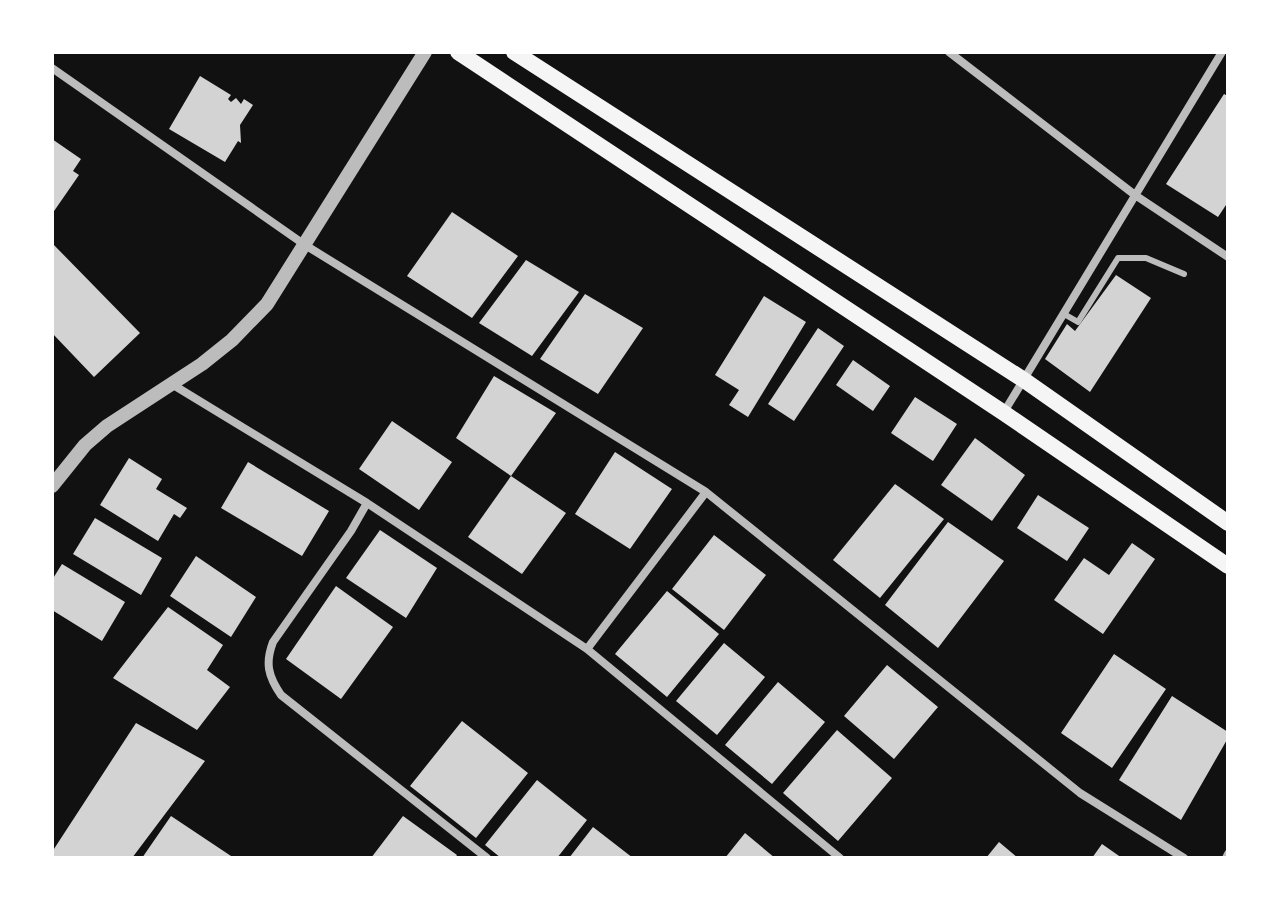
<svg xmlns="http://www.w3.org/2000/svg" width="1280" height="910" viewBox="0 0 1280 910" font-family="'IBM Plex Sans',sans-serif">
  <rect width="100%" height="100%" fill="#111"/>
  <path fill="#d3d3d3" d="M200,76L231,95L228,99L231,102L236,98L241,104L244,99L253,105L240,125L241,143L238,141L225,162L169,129Z
    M1224,94L1228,96V202L1218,217L1166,184Z
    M52,139L81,159L73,171L79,175L52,214Z
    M452,212L518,256L472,318L407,276Z
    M52,243L140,333L94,377L52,333Z
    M526,260L579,292L532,356L479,323Z
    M1116,275L1151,298L1090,392L1045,359L1067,324L1075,331Z
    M585,294L643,328L598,394L540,359Z
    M764,296L806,322L748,417L729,405L739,390L715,375Z
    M818,328L844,346L794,421L768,404Z
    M853,360L890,386L873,411L836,385Z
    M494,376L556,413L511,476L566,513L522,574L468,537L511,476L456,438Z
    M915,397L957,424L933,461L891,433Z
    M392,421L452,462L419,510L359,469Z
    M975,438L1025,475L992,521L941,485Z
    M615,452L672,489L630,549L575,514Z
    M129,458L162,479L156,489L187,508L180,518L174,514L158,541L100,505Z
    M248,462L329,511L302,556L221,508Z
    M895,484L944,519L880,598L833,560Z
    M1038,495L1089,528L1067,561L1017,528Z
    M95,518L162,558L141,595L73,554Z
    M948,522L1004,561L938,648L885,605Z
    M380,530L437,568L406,618L346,578Z
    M714,535L766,575L724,630L672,589Z
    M1132,543L1155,559L1103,634L1054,600L1084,558L1109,575Z
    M196,556L256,597L231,637L170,596Z
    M62,564L125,602L102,641L52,610V580Z
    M336,586L393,627L341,699L286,659Z
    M667,591L719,634L667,697L615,654Z
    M168,607L223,645L207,670L230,687L197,730L113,678Z
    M724,643L765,677L717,735L676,701Z
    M1114,654L1166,689L1112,768L1061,733Z
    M887,665L938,707L894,759L844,716Z
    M778,682L825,722L772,784L725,745Z
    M1172,696L1228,732V738L1181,820L1119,780Z
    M462,721L528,773L476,838L410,786Z
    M136,723L205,761L132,858H52V852Z
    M837,730L892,778L838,841L783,793Z
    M537,780L587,820L557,858H501L485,845Z
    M171,816L234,858H142Z
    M403,816L457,855L455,858H371Z
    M593,827L633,858H569Z
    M745,833L775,858H725Z
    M999,842L1018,858H986Z
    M1102,844L1122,858H1092Z"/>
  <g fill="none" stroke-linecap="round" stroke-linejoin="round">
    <path stroke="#bcbcbc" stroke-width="6" d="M1064,314L1078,322L1118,258H1146L1184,274"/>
    <path stroke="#bcbcbc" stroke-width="8" d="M949,52L1135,195L1228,257
      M52,68L305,245L706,492L1080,793L1184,858
      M170,383L367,503L587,649L840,858
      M1004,412L1222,52
      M367,503L351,531L273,642C265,663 268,676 281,695L487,858
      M587,649L706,492
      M1226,858L1228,854"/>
    <path stroke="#bcbcbc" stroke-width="14" d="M52,486L85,445L107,426L202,364L232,340L267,304L425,52"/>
    <path stroke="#f5f5f5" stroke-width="16" d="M458,52L1004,413L1228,566
      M514,52L1024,380L1228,523"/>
  </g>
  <rect width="1280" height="910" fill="none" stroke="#ffffff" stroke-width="108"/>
</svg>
